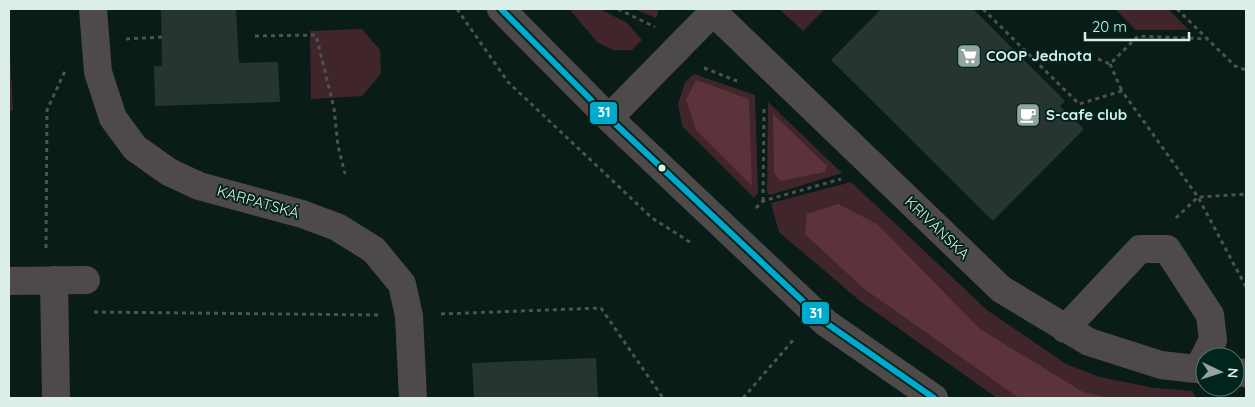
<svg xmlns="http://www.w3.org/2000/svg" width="1255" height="407" viewBox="0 0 1255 407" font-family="Quicksand,sans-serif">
  <rect width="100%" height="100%" fill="#091c18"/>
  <path fill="#40262b" d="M564,9H600L627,23L642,40L632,50H613L597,42L570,10Z
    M634,9H659L656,18Z
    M779,9H825L803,31Z
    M1115,9H1168L1189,30H1136Z
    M362,29L380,50L381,74L362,96L311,99L310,31Z
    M9,33L13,111H9Z
    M694,74L755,95L758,193L754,198L682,126L678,104L685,82Z
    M768,102L842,173L770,195L767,192Z
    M851,182L987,310L1066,364L1100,377L1154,388L1192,391L1196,398H997L860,301L779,232L771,203Z"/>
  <path fill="#5c323b" d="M696,80L749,99L752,186L696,130L686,100Z
    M773,114L827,166L825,172L781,181L774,173Z
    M838,204L877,224L980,329L1083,392L1110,398H1019L863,288L805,234L807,214Z"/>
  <path fill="#263532" d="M161,9H236L239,63L278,62L280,102L155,106L154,66H162Z
    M881,9H973L1065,101L1060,106L1084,129L993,221L831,60Z
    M596,358L598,398H474L472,363Z"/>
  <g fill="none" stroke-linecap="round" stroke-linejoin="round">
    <path stroke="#505251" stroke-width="3" stroke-dasharray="4 4" stroke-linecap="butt" d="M457,9L508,82L652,218L693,244
      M618,9L655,27
      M983,9L1079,104L1122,91L1198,197L1246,287
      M1177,9L1235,66L1246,70
      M255,36L316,35L334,108L338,146L345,174
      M126,39L162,37
      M1098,59L1110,64L1138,36L1208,39
      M1110,64L1122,91
      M704,68L737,81
      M763,201L764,105
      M756,208L763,201L841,179
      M1176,218L1198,197L1246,194
      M46,248L47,110L65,71
      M94,312L378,315
      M441,314L601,308L663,398
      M743,398L795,338"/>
    <path stroke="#4e4a4a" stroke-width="28" d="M93,9L98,72L113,118L135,148L169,172L199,186L302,214L337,227L374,250L402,284L409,316L413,398
      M501,9L609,118L826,323L934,398
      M710,9L1001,289L1089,342L1161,365L1205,370
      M609,118L716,9
      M54,280L56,398
      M9,281L86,280
      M1065,329L1140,249H1167L1210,315L1213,340L1198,369
      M1235,372L1246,373"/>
    <defs>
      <path id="bus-1" d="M501,9L609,118L826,323L934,398"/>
    </defs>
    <use href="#bus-1" stroke="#01241c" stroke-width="10"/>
    <use href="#bus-1" stroke="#00a9ce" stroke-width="6"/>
  </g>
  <defs>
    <symbol id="supermarket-square" viewBox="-11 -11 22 22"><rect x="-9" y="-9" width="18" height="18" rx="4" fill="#92a49f" stroke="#01241c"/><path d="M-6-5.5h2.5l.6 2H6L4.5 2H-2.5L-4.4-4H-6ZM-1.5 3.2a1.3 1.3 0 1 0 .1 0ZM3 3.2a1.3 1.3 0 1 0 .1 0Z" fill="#fff"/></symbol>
    <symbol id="cafe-square" viewBox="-11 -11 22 22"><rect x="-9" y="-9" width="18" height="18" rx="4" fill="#92a49f" stroke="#01241c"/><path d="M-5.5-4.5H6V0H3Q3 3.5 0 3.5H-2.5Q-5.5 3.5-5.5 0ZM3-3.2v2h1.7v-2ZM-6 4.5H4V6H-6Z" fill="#fff"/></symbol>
  </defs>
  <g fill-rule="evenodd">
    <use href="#supermarket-square" x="955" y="42" width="28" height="28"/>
    <use href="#cafe-square" x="1014" y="101" width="28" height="28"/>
  </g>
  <circle fill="#dbeee8" stroke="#01241c" stroke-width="2" cx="662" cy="168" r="4.5"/>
  <g text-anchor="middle" stroke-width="4" stroke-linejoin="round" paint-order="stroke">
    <g font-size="15" font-weight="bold" fill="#dbeee8" stroke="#01241c" text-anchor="start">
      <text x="986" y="61">COOP Jednota</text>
      <text x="1046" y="120">S-cafe club</text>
    </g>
    <g font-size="15" fill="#dbeee8" stroke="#01241c">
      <text transform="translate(258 202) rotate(16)" y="5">KARPATSKÁ</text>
      <text transform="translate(937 228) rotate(44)" y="5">KRIVÁNSKA</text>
    </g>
  </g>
  <g stroke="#01241c" stroke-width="2">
    <rect x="589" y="101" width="29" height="24" rx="5" fill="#00a9ce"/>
    <rect x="801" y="301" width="29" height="24" rx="5" fill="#00a9ce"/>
  </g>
  <g font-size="14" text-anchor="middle" font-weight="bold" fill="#fff">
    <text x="604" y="117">31</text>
    <text x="816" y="318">31</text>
  </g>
  <rect width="1255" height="407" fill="none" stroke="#dbeee8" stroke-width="20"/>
  <g transform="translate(1220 372) rotate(94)"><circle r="24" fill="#01241c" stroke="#58756e"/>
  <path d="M0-4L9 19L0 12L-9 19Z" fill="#92a49f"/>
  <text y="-8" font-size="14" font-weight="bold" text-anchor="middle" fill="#dbeee8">N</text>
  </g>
  <path d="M1085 32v8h104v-8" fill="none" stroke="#dbeee8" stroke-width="2.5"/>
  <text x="1092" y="32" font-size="15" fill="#dbeee8" stroke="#01241c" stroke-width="4" paint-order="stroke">20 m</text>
</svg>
